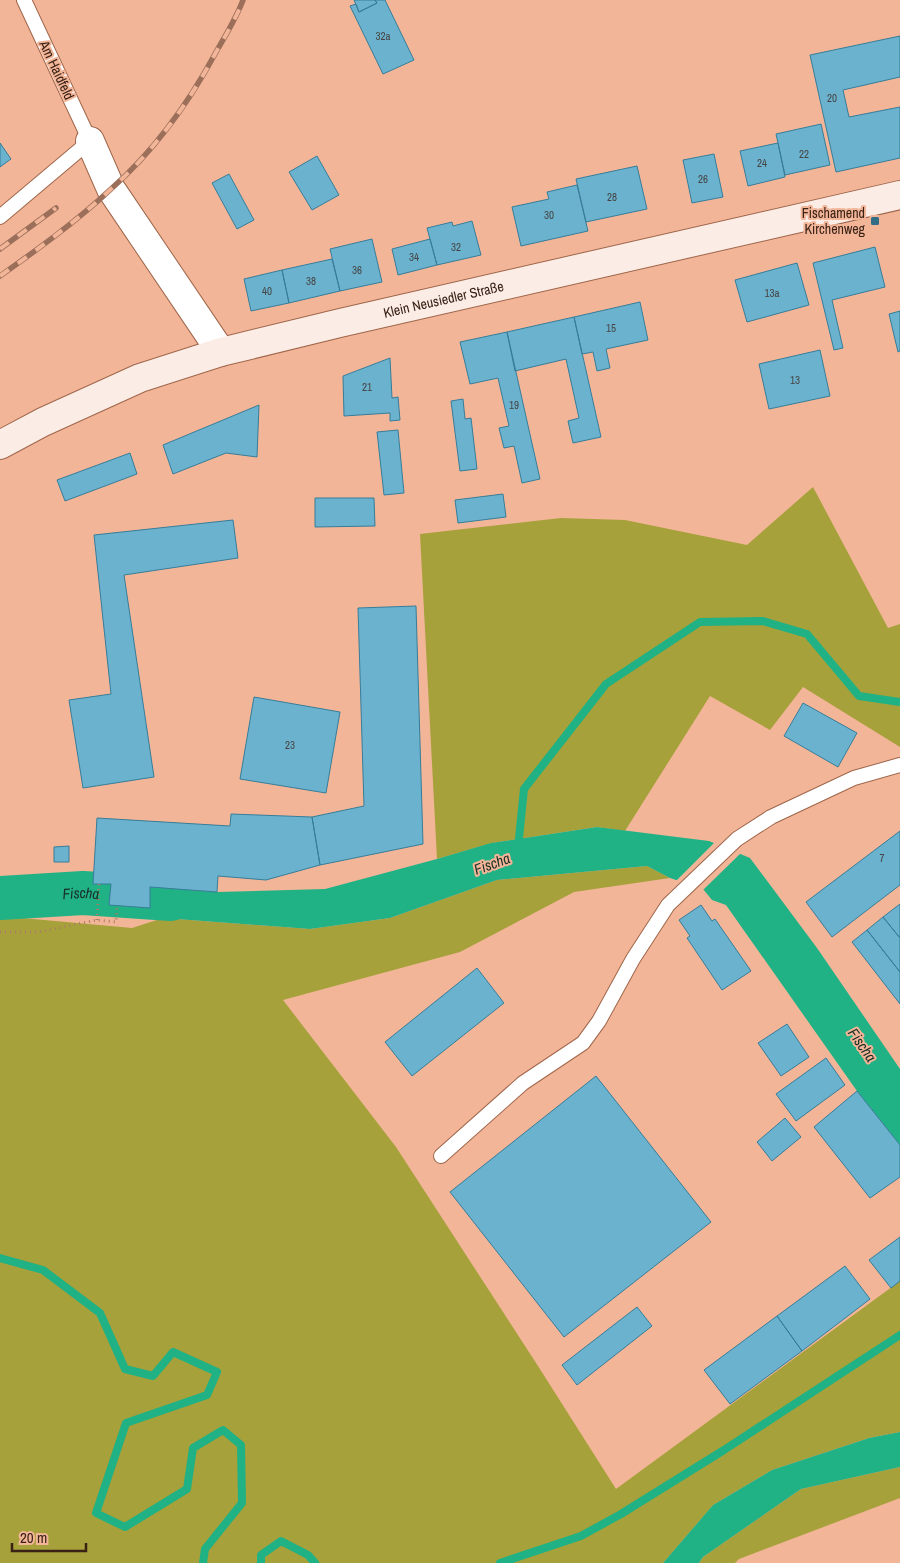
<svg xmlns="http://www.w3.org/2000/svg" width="900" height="1563" viewBox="0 0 900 1563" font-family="'Archivo Narrow',sans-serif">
  <rect width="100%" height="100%" fill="#f3b598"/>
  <path fill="#a6a13a" d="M813,487L888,628L900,624V747L803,687L770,730L710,696L625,831L597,827L492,843L437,859L420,534L561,518L625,520L747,545Z
    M647,866L670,878L574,892L460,952L283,1000L396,1147L538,1366L616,1489L900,1281V1432L869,1438L772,1470L713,1505L663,1563H0V916L132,928L163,918L310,929L390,918L497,880Z
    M900,1467V1498L739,1559L735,1563H699L703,1557L801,1489Z"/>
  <path fill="#20b185" d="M597,827L709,841L750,858L817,948L900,1069V1145L857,1091L726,905L712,900L703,889L670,878L647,866L497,880L390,918L310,929L163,918L150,908V887L217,892L325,889L437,859L491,843Z
    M900,1432V1467L801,1489L703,1557L699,1563H663L713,1505L772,1470L869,1438Z"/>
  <path fill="#f3b598" d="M716,841L742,852L702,891L675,882Z"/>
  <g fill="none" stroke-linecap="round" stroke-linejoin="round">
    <path stroke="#20b185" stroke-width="8" d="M518,848L524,789L606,684L700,622L763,621L807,634L859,696L900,702
      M83,893L113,912L156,914L163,907
      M0,1258L43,1270L100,1313L125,1369L153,1376L173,1352L217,1372L207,1395L126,1423L96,1513L125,1527L187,1489L193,1448L223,1430L241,1445L242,1503L205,1549L203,1563
      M261,1563V1555L281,1541L308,1555L315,1563
      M500,1563L581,1536L621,1514L724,1450L900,1335"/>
    <path stroke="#20b185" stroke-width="44" id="s1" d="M0,898L83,893L171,899"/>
  </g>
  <path fill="#6bb2cf" stroke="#367d99" d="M354,0H375L377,3L359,12Z
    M375,0H385L414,60L383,74L350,6L356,4L359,12L377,3Z
    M900,36V77L843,90L849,117L900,107V158L836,172L810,55Z
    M821,124L830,165L785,175L776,134Z
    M0,143L11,159L0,167Z
    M778,143L785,177L748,186L740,151Z
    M714,154L723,197L692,203L683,160Z
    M317,156L339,195L312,210L289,172Z
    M637,166L647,209L586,222L576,179Z
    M229,174L254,220L237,229L212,183Z
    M577,185L588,231L521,246L512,207L549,199L547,192Z
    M472,221L481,255L437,265L427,228L452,222L453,226Z
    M372,239L382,282L340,291L330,249Z
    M430,239L437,265L398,275L392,249Z
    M875,247L885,287L832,300L843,348L834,350L813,263Z
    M332,259L340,291L289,303L282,270Z
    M797,263L809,305L747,322L735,280Z
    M282,270L289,303L251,311L244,279Z
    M640,302L648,340L606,349L610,368L597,371L593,352L582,354L574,317Z
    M900,311V351L898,352L889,314Z
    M574,317L601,437L573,443L568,421L579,418L566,359L515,371L507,332Z
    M507,332L540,479L522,483L514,446L504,448L499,428L509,426L498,378L470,384L460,342Z
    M820,350L830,396L769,409L759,364Z
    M390,358L392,398L398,397L400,420L390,421V413L344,416L343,376Z
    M463,399L465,419L471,418L477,469L460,471L451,401Z
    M259,405L257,457L226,453L173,474L163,445Z
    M398,430L404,493L384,495L377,432Z
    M130,453L137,474L65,501L57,480Z
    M503,494L506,517L458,523L455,500Z
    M315,498H374L375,526L315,527Z
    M233,520L238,558L124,575L154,777L83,788L69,700L111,694L94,535Z
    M416,606L423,844L320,865L312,817L364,806L358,608Z
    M254,697L340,712L326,793L240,779Z
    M803,703L857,733L838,767L784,736Z
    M231,814L312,817L320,865L266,880L218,876L217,892L150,887V908L109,905L111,884H93L97,818L230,826Z
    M900,831V885L832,937L806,902Z
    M69,846V862H54V847Z
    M900,904V938L883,917Z
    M701,905L712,921L715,919L751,971L722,990L687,938L690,936L679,920Z
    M883,917L900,938V972L867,930Z
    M867,930L900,972V1004L852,942Z
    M477,968L504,1003L412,1076L385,1042Z
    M787,1024L809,1057L781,1076L758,1043Z
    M826,1058L845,1085L796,1121L776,1094Z
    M596,1076L711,1222L564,1337L450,1192Z
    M857,1091L900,1145V1177L870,1198L814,1127Z
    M785,1118L801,1137L772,1161L757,1142Z
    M900,1237V1281L891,1288L869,1260Z
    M845,1266L870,1299L802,1351L777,1316Z
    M637,1307L652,1326L577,1385L562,1365Z
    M777,1316L802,1351L730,1404L704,1370Z"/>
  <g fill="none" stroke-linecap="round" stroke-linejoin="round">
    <defs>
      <path id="lane" d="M0,217L90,141L24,0
        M441,1156L523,1083L583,1043L599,1021L633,959L668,905L737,839L771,817L854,778L900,765"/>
      <path id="street" d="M90,141L111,189L221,352"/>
      <g id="secondary">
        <path id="s2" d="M0,445L43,422L140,378L221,352L340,323L900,195"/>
      </g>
    </defs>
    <use href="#lane" stroke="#9e664b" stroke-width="16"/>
    <use href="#street" stroke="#9e664b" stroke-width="30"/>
    <use href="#secondary" stroke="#9e664b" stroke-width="30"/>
    <path stroke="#ab7c66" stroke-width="3" stroke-dasharray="1 4" stroke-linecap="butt" d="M97,920L99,884
      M0,932H38L97,920L116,922L117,905"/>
    <use href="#lane" stroke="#fff" stroke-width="14"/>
    <use href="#street" stroke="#fff" stroke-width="28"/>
    <use href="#secondary" stroke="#fbece5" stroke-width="28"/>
    <defs>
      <path id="rail" d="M0,249L56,208
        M0,276C38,249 77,221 111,189C154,151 188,104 215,54C225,36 236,19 243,0"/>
    </defs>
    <use href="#rail" stroke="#9b6f5a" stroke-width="5.5"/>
    <use href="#rail" stroke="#f3b598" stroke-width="4" stroke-dasharray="11" stroke-linecap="butt"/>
  </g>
  <rect fill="#316d84" stroke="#f3b598" stroke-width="2" x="870" y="216" width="10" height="10" rx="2.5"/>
  <g text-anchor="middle" stroke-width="4" stroke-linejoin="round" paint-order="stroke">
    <g font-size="11" fill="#464544">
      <text x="383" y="40">32a</text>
      <text x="832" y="102">20</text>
      <text x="804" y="158">22</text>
      <text x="762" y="167">24</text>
      <text x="703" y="183">26</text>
      <text x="612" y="201">28</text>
      <text x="549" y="219">30</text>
      <text x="456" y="251">32</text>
      <text x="414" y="261">34</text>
      <text x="357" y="274">36</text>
      <text x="311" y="285">38</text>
      <text x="267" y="295">40</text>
      <text x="772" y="297">13a</text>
      <text x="611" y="332">15</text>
      <text x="795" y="384">13</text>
      <text x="367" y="391">21</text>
      <text x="514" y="409">19</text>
      <text x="290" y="749">23</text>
      <text x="882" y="862">7</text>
    </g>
    <g font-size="14" fill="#392116" stroke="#f3b598">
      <text transform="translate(57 70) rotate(65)" y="5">Am Haidfeld</text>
      <text dy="5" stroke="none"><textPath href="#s2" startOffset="469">Klein Neusiedler Straße</textPath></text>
    </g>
    <g font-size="14" fill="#392116" stroke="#f3b598" text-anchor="end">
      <text x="865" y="218">Fischamend<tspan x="865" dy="16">Kirchenweg</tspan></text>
    </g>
    <g font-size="15" font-style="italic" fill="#1a3027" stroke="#f3b598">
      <text transform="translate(492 864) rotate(-20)" y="5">Fischa</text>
      <text dy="5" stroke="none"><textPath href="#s1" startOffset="81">Fischa</textPath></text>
      <text transform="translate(862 1045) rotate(55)" y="5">Fischa</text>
    </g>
  </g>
  <path d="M12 1543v8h74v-8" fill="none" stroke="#392116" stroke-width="2.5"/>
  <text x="20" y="1543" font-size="15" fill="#392116" stroke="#f3b598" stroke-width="4" paint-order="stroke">20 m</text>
</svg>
